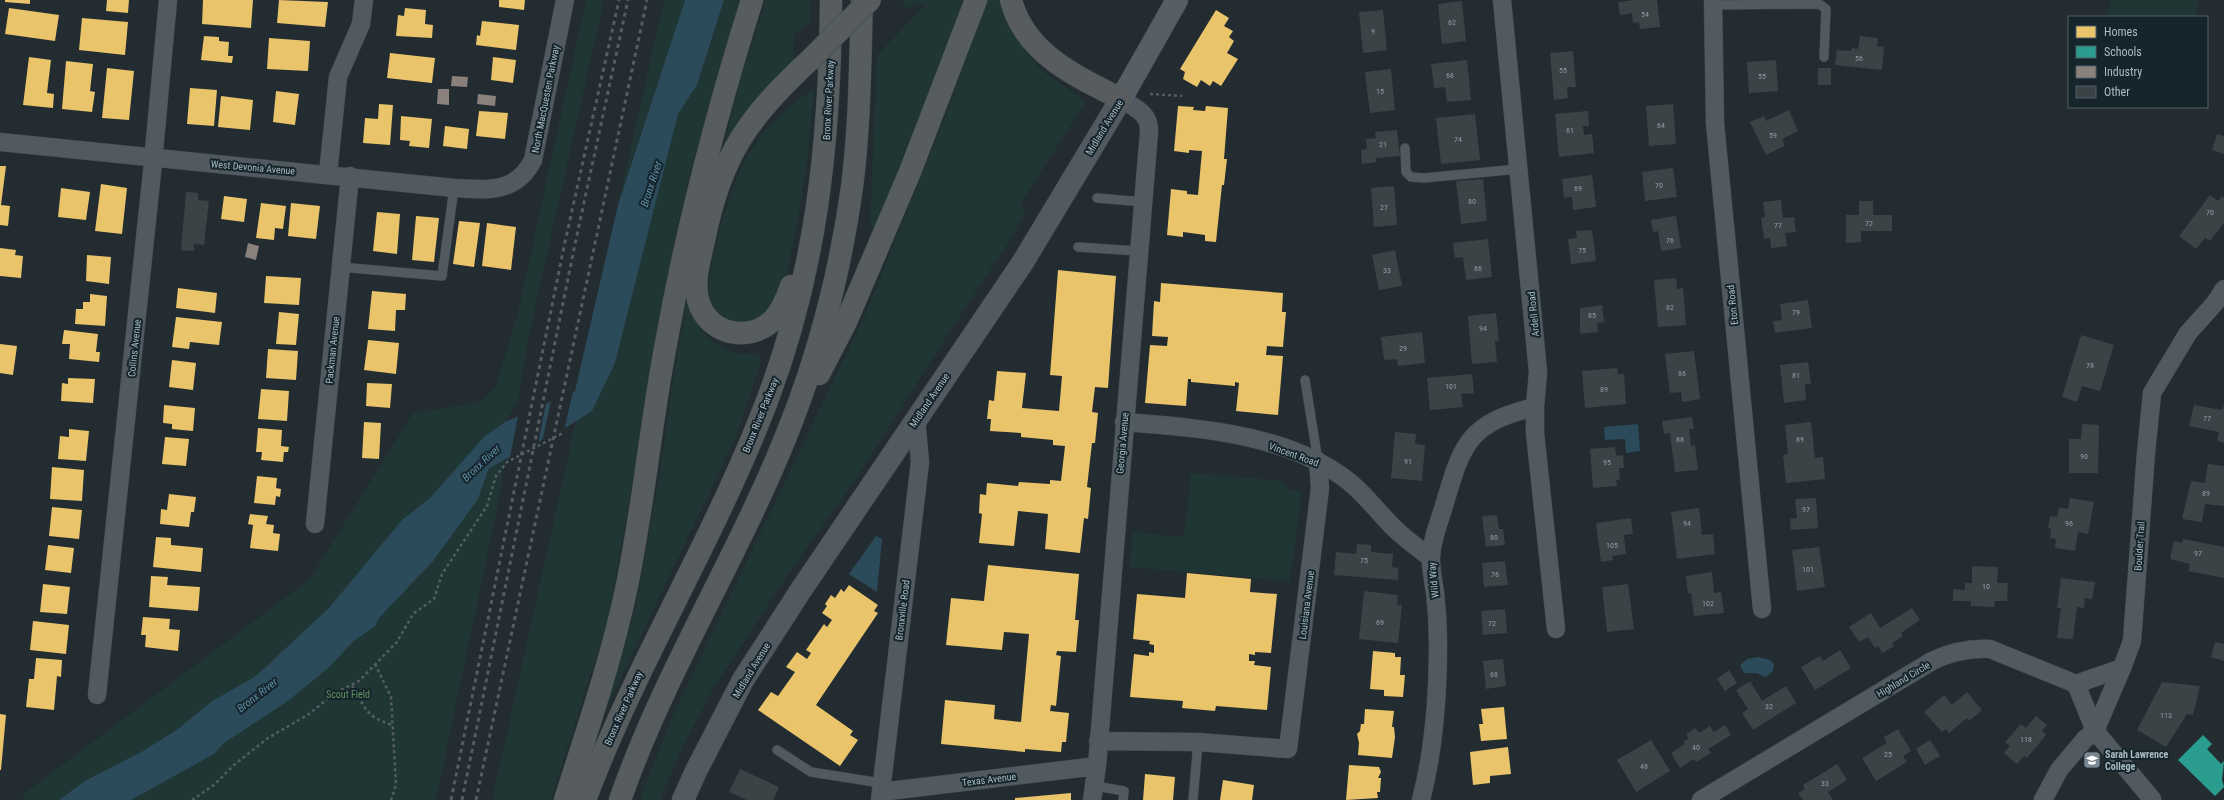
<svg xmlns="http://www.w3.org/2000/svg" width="2224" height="800" viewBox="0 0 2224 800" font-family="'Roboto Condensed',sans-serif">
  <rect width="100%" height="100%" fill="#232c31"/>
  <path fill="#203634" d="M586,0H604L528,339L518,402L504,423L501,461L505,459L499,499L436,800H22L26,792L310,579L413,413L481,402L495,388L517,317Z
    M664,0H685L618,205Z
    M724,0H740L690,173L676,233L609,616L551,800H492L576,421L592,411L615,363L678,114L697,85Z
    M766,0H811L810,22L794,35L793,67L721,156L741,77Z
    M904,0H967L877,229L870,227L877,55L926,5L917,4L903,9Z
    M987,0H1002C1011,30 1027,61 1053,79C1065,88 1076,92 1085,103L1020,205L1026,211L1011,239L956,322L857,477L783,582L713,689L681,750L660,800H640L671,719L865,315L947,112Z
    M2112,0H2199L2195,17H2107Z
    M814,88C811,138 804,186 795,235C790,256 787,280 777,299C771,313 755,325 739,322C727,320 716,314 711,302C701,280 731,188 743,165C749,153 758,140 766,130C777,115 799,100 814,88Z
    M687,300C692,324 712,347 737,353C746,356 752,351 761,357V361L737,434L592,739L620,662L635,610L661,467L672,386Z
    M1191,473L1283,481L1290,490L1302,491L1290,581L1130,567L1133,532L1184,537Z"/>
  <path fill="#2b4a5a" d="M685,0H724L697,85L678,114L615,363L592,411L565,428L489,468L478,499L433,561L380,617L375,626L354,641L327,669L288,701L224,743L214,754L131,800H59L85,781L143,751L178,729L211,702L256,676L329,608L402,520L430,498L484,437L505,422L575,391L618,205Z
    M1638,424L1640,451L1626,453L1625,439L1605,440L1604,427Z
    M876,536L882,539L877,592L849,574Z
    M1758,657L1770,660L1774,664L1773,671L1766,677L1756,673H1744L1740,665L1747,659Z"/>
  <path fill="#232c31" d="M573,391L564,431L542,442L551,401Z
    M546,403L538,444L510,458L518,416Z"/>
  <path fill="#e9c46a" d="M5,0H30V4L5,2Z
    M107,0H129L128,13L106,11Z
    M203,0H253L251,28L202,24Z
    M279,0L328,2L325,27L277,23Z
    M499,0H525L524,10L499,7Z
    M9,8L59,15L55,41L5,34Z
    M405,8L426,10L425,24L433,25L432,38L396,36L398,15L404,16Z
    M1216,10L1229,18L1224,26L1233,31L1229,37L1234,41L1227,53L1238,59L1221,86L1213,81L1210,86L1201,80L1197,87L1183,79L1185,72L1180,69Z
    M82,18L128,22L125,55L79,50Z
    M482,21L519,25L516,50L476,45L477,35L480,36Z
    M204,36L219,37V41L229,42L228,56H233L232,63L201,60Z
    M269,38L310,41L308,71L267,69Z
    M390,53L435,58L432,83L387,78Z
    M29,57L51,60L47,93L54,94L53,108L23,105Z
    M493,57L516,60L513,83L491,80Z
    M66,61L93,64L90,91L95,92L92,112L62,109Z
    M107,68L134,71L129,120L102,118Z
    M190,88L217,90L214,126L187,124Z
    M276,91L299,94L295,125L273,122Z
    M221,96L253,100L250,130L218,127Z
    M379,104L393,105L390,145L363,143L365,118L378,119Z
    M1178,106L1194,107L1193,110L1205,111L1206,106L1228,108L1224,159H1227L1224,185H1222L1216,242L1205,241V235L1183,232V237L1167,235L1171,189L1187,191V194L1198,195L1202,151L1189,150V153L1174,151Z
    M479,111L508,113L505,139L476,136Z
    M401,116L432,119L429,148L409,146L410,141L400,140Z
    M445,126L469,129L467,149L443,146Z
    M0,166H6L1,205L10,206L8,226L0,225Z
    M101,184L127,188L122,234L95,231Z
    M61,188L90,192L86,220L58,217Z
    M224,196L247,199L244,222L221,219Z
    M261,203L286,206L283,229L275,228L274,240L256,238Z
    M291,203L320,206L316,239L288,236Z
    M377,212L400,214L397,254L373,251Z
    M416,216L439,218L434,262L412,260Z
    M459,221L480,223L474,267L453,264Z
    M487,223L516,227L511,270L482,266Z
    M0,248L16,250L15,255L23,256L21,278L0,276Z
    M87,255L111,257L109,284L86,281Z
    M1058,270L1116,276L1108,388L1095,387L1092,412L1098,413L1095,443H1092L1087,487L1091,488L1088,519L1084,518L1080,553L1045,549L1048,514L1018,511L1014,546L979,543L982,514L979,513L980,494L986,495L987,483L1018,486L1019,482L1050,484V480L1061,481L1065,446L1053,445V440L1021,437V433L990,431L991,419H987L989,400L994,401L997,371L1026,373L1022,408L1059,411L1062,376L1050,375Z
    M266,276L301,278L299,305L264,303Z
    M1161,283L1283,293L1282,312H1286L1283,347L1267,346L1266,355L1283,356L1278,415L1236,411L1239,383L1235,382V386L1191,382V379H1188L1186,406L1145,403L1150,345L1167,346L1168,337L1152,336L1154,301L1160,302Z
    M178,288L217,293L215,313L176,308Z
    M372,291L406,294L405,310H396L395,331L368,329Z
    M90,294L107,296L105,326L75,324L76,309H83V302H90Z
    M279,312L299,314L296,345L276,344Z
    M176,317L222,322L219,345L190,342L189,349L172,347Z
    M64,330L98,334L96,352H100L99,362L69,359L70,344H62Z
    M368,340L399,343L396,374L364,370Z
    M0,344L17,346L13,375L0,373Z
    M268,349L298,351L296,380L266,378Z
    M172,360L196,363L193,390L169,387Z
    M68,378L95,379L93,403L61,401L62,383L68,384Z
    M367,383L392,384L390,408L366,406Z
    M261,389L289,391L287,421L258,419Z
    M164,405L195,408L193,431L172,429V424L163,423Z
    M364,422L381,423L379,459L362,458Z
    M258,428L282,430L281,446L289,447L288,452H284L283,462L261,460L262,452H256Z
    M69,429L89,431L86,461L58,459L60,436L69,437Z
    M165,437L189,439L186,466L162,464Z
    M52,467L84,470L82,501L50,499Z
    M257,476L277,478L276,488L281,489L280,497L276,496L275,505L254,503Z
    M169,494L196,497L194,512H191L189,527L160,524L161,509L167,510Z
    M52,507L82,510L79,539L49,536Z
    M250,514L268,516L266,524L274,525L273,533L280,534L278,551L250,548L253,525L248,524Z
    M156,537L171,538V545L203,548L201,572L153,567Z
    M48,545L74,548L71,573L45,570Z
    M988,565L1079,574L1075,620H1079L1076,652L1057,651L1056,655L1061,656L1056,706L1051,705L1050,711L1069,713L1066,742H1062L1061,752L1025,749V752L941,744L945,700L995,705L994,719L1021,722L1029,634L1004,632L1002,650L946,645L951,598L984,601Z
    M1187,573L1251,579L1250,592L1277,594L1271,653L1255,652V655L1249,654V661H1255L1254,665L1271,667L1267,710L1216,706L1215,711L1182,708L1183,701L1130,697L1134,654L1149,656V652L1154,653V645L1149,644L1150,641L1133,639L1137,594L1185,598Z
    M151,576L168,577L167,585L200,587L198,611L149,607Z
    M43,584L70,587L67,614L40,612Z
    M849,585L878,605L874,611L878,613L816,705L853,731L850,735L858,740L840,766L758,710L771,692L778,696L795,672L786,667L797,652L807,659L811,653L806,650L824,624L827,627L832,620L822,613L827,606L825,604L831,595L835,598L841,589L844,592Z
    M143,617L170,619L169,629L180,630L178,651L145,647L146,635H141Z
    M33,621L69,625L66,654L30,650Z
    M1373,651L1395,653V657H1401L1400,675H1405L1403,697L1384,696V690L1370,689Z
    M36,658L62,660L61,677L57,676L54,710L26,707L29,679H34Z
    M1504,707L1507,739L1481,741L1479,724H1483L1481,709Z
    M1365,709L1394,711L1392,727H1394L1395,737L1392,758L1358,755L1359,743L1357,734L1360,731L1361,724H1364Z
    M0,714L6,715L1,770H0Z
    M1508,747L1511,774L1490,776V783L1473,785L1470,752Z
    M1349,765L1379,767L1381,772L1378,778H1381L1380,792H1377L1378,798L1346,800Z
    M1145,774L1175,777L1173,800H1143Z
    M1223,780L1254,785L1252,800H1220Z
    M1071,793V800H1015V798Z"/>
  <path fill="#2a9d8f" d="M2203,735L2212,744L2207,749L2221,764L2224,761L2222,780L2224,787L2215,796L2178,760Z"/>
  <path fill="#8a817c" d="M452,76L468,77L467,87L451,86Z
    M438,89H449V105L437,104Z
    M478,94L496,96L495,106L477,104Z
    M248,243L259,246L256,260L245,257Z"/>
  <path fill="#3b4347" d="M1634,0H1657L1660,27L1640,29L1639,22L1633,23L1632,13L1620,15L1618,2Z
    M1462,1L1466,41L1442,44L1438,4Z
    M1383,10L1387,50L1363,53L1359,12Z
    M1860,36L1878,38L1877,46L1884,47L1882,70L1835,65L1837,50L1851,51L1852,48L1858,49Z
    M1573,51L1576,87H1567L1568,98L1554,100L1550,53Z
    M1467,60L1471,100L1447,102L1445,87L1434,88L1431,64Z
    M1776,60L1778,91L1749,93L1747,62Z
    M1818,68H1831V85H1818Z
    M1391,69L1395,110L1370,113L1365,72Z
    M1673,104L1676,144L1649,146L1646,106Z
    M1789,110L1798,131L1782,139L1785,146L1766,155L1750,122L1764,116L1766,121Z
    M1588,111L1589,126H1583L1584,135L1592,134L1594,153L1559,157L1555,114Z
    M1475,114L1480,160L1441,164L1436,118Z
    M1397,130L1400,156L1376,158V162L1362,164L1361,150L1367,149L1366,139L1376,138L1375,132Z
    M2217,134L2224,136V154L2212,150Z
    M1673,168L1677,197L1645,201L1642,172Z
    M1592,175L1596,207L1573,210L1572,197L1564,198L1562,179Z
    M1483,179L1487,221L1461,224L1456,181Z
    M1394,186L1397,225L1374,227L1371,188Z
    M186,192L198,193V200L209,201L204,245L194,244V251L181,250Z
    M2210,195L2218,201L2222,196L2224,197V223L2210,241L2205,238L2196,249L2179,236Z
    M1781,200L1783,218L1794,217L1796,232L1785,233L1787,246L1771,248L1770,238L1764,239L1761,218L1765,217L1763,202Z
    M1859,201H1873V215H1892V231H1861V242L1846,243V215H1859Z
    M1676,216L1681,248L1661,251L1658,231L1653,232L1651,220Z
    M1592,230L1596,261L1571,264L1568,239L1577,238L1576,231Z
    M1488,239L1492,277L1466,280L1463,257L1455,258L1453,243Z
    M1395,250L1402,286L1379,290L1372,255Z
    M1676,278L1677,289L1683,288L1686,325L1658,327L1654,280Z
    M1808,300L1812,328L1775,333L1773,321L1782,320L1780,304Z
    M1602,305L1604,322L1597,323L1598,332L1580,334V308Z
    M1496,313L1499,341H1495L1497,362L1472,364L1468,316Z
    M1422,332L1425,363L1398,366L1397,359L1384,360L1381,337Z
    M2081,335L2114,345L2100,391L2082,386L2077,402L2062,397Z
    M1694,351L1700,399L1682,402L1681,392L1670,393L1665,354Z
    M1808,362L1811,384H1805L1806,400L1784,403L1780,365Z
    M1617,368L1618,374H1624L1626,404L1585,408L1582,371Z
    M1472,374L1474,393L1461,394L1463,407L1430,410L1427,378Z
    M2194,405L2222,410L2224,405V443L2217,441L2219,432L2189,426Z
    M1692,417L1694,429H1689L1691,446L1695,445L1698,470L1675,472L1670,433L1664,434L1662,421Z
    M1811,422L1815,458L1823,457L1825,479L1786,483L1783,455L1788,454L1785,425Z
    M2082,424L2099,425L2098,473H2069V439H2081Z
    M1395,432L1416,434L1415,444L1425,445L1422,481L1391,478Z
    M1615,447L1616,456L1623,455L1624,468H1619L1620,480H1616L1617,486L1593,488L1590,449Z
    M2208,464L2224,466V506L2205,504L2202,522L2182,519L2191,481L2205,483Z
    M1816,498L1818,528L1791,530L1790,519L1797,518L1795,499Z
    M2070,498L2094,502L2088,534L2078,532L2075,551L2055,548L2056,539L2050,538L2051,529L2048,528L2050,516L2057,517L2059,507L2068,509Z
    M1699,508L1702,535L1713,534L1715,554L1677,559L1671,512Z
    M1497,515L1499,529H1503L1505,545L1486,547L1482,516Z
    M1631,518L1633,534L1624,535L1626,554L1612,556L1613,560L1601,562L1596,523Z
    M2183,539L2224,547V578L2188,571L2190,564L2170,559L2174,541L2182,543Z
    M1357,544L1371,545V552L1393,554L1392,567L1398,568V580L1334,575L1336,552L1356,554Z
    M1819,547L1825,587L1797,591L1792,550Z
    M1505,561L1508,585L1484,587L1482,563Z
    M1972,566L1998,567L1997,583H2008L2007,601H1995L1994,607L1971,606V601H1953V589L1965,590V583H1972Z
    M1712,572L1714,593L1721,592L1724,613L1694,616L1691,593H1688L1686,576Z
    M2061,578L2095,582L2092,599L2085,598L2084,608L2077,607L2073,639L2057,638L2061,608H2057Z
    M1628,584L1634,629L1607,632L1602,587Z
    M1364,591L1398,595L1397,605H1402L1398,643L1359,639Z
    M1912,608L1920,620L1901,633L1903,636L1892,643L1894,646L1882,653L1878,646L1875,648L1868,637L1859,642L1849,627L1871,613L1880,628Z
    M1505,609L1507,633L1483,635L1481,611Z
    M2215,642L2224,644V661L2211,657Z
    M1840,650L1851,668L1815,690L1801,667L1820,656L1823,661Z
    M1503,659L1506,686L1486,689L1483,661Z
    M1729,670L1737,683L1725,691L1717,679Z
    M1750,681L1762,701L1786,686L1796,703L1753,730L1742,713L1748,709L1736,690Z
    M2162,682L2200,686L2193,715L2187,714L2166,747L2137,730Z
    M1967,692L1982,710L1969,721L1967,718L1949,733L1946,729L1942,732L1924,712L1944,695L1952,705Z
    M2036,716L2047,725L2042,731L2046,735L2027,758L2024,756L2017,764L2004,753L2010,746L2005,742L2021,724L2026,728Z
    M1725,725L1731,735L1708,749L1711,753L1696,762L1694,759L1680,768L1671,753L1685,744L1683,742L1689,738L1686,734L1695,728L1699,733L1710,726L1714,732Z
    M1898,729L1911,751L1903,756L1907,762L1876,781L1862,758L1887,743L1884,737Z
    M1651,740L1670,771L1636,792L1617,760Z
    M1930,740L1940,756L1925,765L1916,749Z
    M1837,764L1847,780L1828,792L1833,800H1803L1798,793L1805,789L1803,785Z
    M740,769L779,787L773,800H747L729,792Z"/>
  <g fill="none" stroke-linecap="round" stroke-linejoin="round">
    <defs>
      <path id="service" d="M1713,5L1819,4L1826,9L1824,57
        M1405,148L1406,172L1411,177L1424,178L1518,169
        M1097,198L1143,202
        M1078,247L1138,251
        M340,267L442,276L454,188
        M1305,380L1318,461
        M777,750L811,772L881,783
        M1095,786L1124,791L1123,800
        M1193,800L1198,742"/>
      <path id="minor" d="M1502,0L1538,372L1535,407V433L1556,629
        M1713,0L1715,123L1762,609
        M0,142L454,188C486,190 516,194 533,160L565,0
        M328,174L338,77L361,24L364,0
        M1124,422C1198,428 1285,433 1347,480C1364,493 1378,512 1393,527C1405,539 1418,548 1431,558
        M315,524L350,176
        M2076,684L2095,731L2152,799
        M97,695L152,172L168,0
        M1098,741L1198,742L1288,749L1320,488L1318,461
        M881,792L1097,766
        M880,800L920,462L916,419
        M1092,800L1097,766L1149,132C1150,113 1135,108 1121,99
        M1421,800C1434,750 1438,695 1438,643C1438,627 1437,609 1435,592C1433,581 1431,570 1431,559C1431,542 1439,522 1444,506C1462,444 1468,423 1535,407
        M1701,800L1932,661C1951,652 1969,648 1990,649L2076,684L2122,668
        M2043,800L2059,770L2085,739L2095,731L2122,668L2132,641L2146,453L2152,393L2188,333L2215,303L2224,289"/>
      <path id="tertiary" d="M683,800L696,771L743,680L799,593L1023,262L1121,99"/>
      <path id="secondary" d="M1121,99L1177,0"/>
      <path id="motorway" d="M1011,0C1025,54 1076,76 1121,99
        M791,286C787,298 782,311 773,320C748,344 707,334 698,300C693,280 700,259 704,240C721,155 748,117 811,59
        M819,374L846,322L910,172L976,0
        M565,800C587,731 611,661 626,590C643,510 650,429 665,349C686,230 716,115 752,0
        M585,800C636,663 715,538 767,401C817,269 830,140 831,0
        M620,800C666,668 742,551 792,421C821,346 841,266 852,187C860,125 860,62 862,0"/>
    </defs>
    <use href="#service" stroke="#40474b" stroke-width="10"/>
    <use href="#minor" stroke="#40474b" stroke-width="19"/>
    <use href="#tertiary" stroke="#40474b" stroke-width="23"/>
    <use href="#secondary" stroke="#40474b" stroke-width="23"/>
    <use href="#motorway" stroke="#3f484d" stroke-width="23"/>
    <path stroke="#545e62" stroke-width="2.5" stroke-dasharray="3 3" stroke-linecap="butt" d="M1150,94L1182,96
      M375,664L391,697L396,785L391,800
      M352,686C366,708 365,717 393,725
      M192,800L214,785L234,765L268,738L309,714L335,693L359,681L397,642L413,614L434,599L442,574L487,506L496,476L507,462L563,433"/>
    <use href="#service" stroke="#515a60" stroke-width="9"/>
    <use href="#minor" stroke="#515a60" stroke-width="18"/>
    <use href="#tertiary" stroke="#515a60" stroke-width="22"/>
    <use href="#secondary" stroke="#565f64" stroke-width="22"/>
    <use href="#motorway" stroke="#575d5f" stroke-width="22"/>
    <path stroke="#555d63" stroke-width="3" stroke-dasharray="4 4" stroke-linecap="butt" d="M451,800L565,242L619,0
      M462,800L575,244L628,0
      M476,800L647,0"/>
    <defs>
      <path id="motorway-bridge" d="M811,59L870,0"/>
    </defs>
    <use href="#motorway-bridge" stroke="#3f484d" stroke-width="23" stroke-linecap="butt"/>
    <use href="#motorway-bridge" stroke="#575d5f" stroke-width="22"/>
  </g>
  <defs>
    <symbol id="university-square" viewBox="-11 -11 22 22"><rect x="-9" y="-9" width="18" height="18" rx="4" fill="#7a8991" stroke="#16242b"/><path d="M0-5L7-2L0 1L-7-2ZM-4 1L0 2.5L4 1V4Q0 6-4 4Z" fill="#fff"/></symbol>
  </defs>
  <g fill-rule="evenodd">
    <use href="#university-square" x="2082" y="750" width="20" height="20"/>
  </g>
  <g text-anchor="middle" stroke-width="4" stroke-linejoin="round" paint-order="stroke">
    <g font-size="8" fill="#8e9da6">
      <text x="1645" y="17">54</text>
      <text x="1452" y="25">62</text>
      <text x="1373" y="34">9</text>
      <text x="1859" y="61">56</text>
      <text x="1563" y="73">55</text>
      <text x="1450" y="78">68</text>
      <text x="1762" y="79">55</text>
      <text x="1380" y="94">15</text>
      <text x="1661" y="128">64</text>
      <text x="1570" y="133">61</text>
      <text x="1773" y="138">59</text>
      <text x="1458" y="142">74</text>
      <text x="1383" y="147">21</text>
      <text x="1659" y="188">70</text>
      <text x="1578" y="191">69</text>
      <text x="1472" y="204">80</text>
      <text x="1384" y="210">27</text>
      <text x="2210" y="215">70</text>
      <text x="1869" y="226">72</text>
      <text x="1778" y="228">77</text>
      <text x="1670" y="243">76</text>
      <text x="1582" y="253">75</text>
      <text x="1478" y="271">86</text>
      <text x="1387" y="273">33</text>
      <text x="1670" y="310">82</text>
      <text x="1796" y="315">79</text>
      <text x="1592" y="318">85</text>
      <text x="1483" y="331">94</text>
      <text x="1403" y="351">29</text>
      <text x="2090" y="368">78</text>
      <text x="1682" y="376">86</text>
      <text x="1796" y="378">81</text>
      <text x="1451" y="389">101</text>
      <text x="1604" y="392">89</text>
      <text x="2207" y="421">77</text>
      <text x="1680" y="442">88</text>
      <text x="1800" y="442">89</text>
      <text x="2084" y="459">90</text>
      <text x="1408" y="464">91</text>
      <text x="1607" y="465">95</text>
      <text x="2206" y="496">89</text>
      <text x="1806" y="512">97</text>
      <text x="1687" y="526">94</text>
      <text x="2069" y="526">96</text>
      <text x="1494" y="540">80</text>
      <text x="1612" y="548">105</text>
      <text x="2198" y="556">97</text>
      <text x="1364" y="563">75</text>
      <text x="1808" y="572">101</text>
      <text x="1495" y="577">76</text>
      <text x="1986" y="589">10</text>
      <text x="1708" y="606">102</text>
      <text x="1380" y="625">69</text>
      <text x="1492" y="626">72</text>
      <text x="1494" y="677">68</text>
      <text x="1769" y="709">32</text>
      <text x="2166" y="718">113</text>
      <text x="2026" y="742">118</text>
      <text x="1696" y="750">40</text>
      <text x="1888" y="757">25</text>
      <text x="1644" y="769">48</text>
      <text x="1825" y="786">33</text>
    </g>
    <g font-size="10" fill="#a9bbc5" stroke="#16242b">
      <text transform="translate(545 99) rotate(-79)" y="4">North MacQuesten Parkway</text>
      <text transform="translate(828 100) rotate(-87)" y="4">Bronx River Parkway</text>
      <text transform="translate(1104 127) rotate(-59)" y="4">Midland Avenue</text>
      <text transform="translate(253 167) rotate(5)" y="4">West Devonia Avenue</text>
      <text transform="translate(1732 305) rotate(-96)" y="4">Eton Road</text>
      <text transform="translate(1533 314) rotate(-96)" y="4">Ardell Road</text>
      <text transform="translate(134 348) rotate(-84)" y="4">Collins Avenue</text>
      <text transform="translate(332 350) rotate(-84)" y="4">Packman Avenue</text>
      <text transform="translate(929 400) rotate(-56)" y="4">Midland Avenue</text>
      <text transform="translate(760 415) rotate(-68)" y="4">Bronx River Parkway</text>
      <text transform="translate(1122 443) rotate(-85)" y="4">Georgia Avenue</text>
      <text transform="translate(1294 454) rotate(20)" y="4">Vincent Road</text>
      <text transform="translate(2139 546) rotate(-86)" y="4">Boulder Trail</text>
      <text transform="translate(1433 580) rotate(-96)" y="4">Wild Way</text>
      <text transform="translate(1306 605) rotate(-83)" y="4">Louisiana Avenue</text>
      <text transform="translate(902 610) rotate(-83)" y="4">Bronxville Road</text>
      <text transform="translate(751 670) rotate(-59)" y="4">Midland Avenue</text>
      <text transform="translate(1903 679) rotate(-31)" y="4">Highland Circle</text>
      <text transform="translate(623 708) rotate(-66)" y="4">Bronx River Parkway</text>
      <text transform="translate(989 779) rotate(-7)" y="4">Texas Avenue</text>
    </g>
    <g font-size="10" fill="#619660" stroke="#16242b">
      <text x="348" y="698">Scout Field</text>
    </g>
    <g font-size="10" font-weight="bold" fill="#a9bbc5" stroke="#16242b" text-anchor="start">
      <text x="2105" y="758">Sarah Lawrence<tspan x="2105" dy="12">College</tspan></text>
    </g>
    <g font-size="11" font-style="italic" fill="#5e90a8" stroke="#16242b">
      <text transform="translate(651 184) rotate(-72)" y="4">Bronx River</text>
      <text transform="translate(481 463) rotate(-43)" y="4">Bronx River</text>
      <text transform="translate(257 695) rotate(-38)" y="4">Bronx River</text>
    </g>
  </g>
  <rect x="2068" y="16" width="140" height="92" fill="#16242b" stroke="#516069"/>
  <rect x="2076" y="26" width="20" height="12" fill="#e9c46a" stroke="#516069"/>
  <text x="2104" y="36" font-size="12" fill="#a9bbc5">Homes</text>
  <rect x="2076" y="46" width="20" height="12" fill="#2a9d8f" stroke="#516069"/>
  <text x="2104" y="56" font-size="12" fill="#a9bbc5">Schools</text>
  <rect x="2076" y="66" width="20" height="12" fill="#8a817c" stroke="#516069"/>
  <text x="2104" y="76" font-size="12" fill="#a9bbc5">Industry</text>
  <rect x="2076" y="86" width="20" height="12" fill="#3b4347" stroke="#516069"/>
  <text x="2104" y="96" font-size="12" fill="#a9bbc5">Other</text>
</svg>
